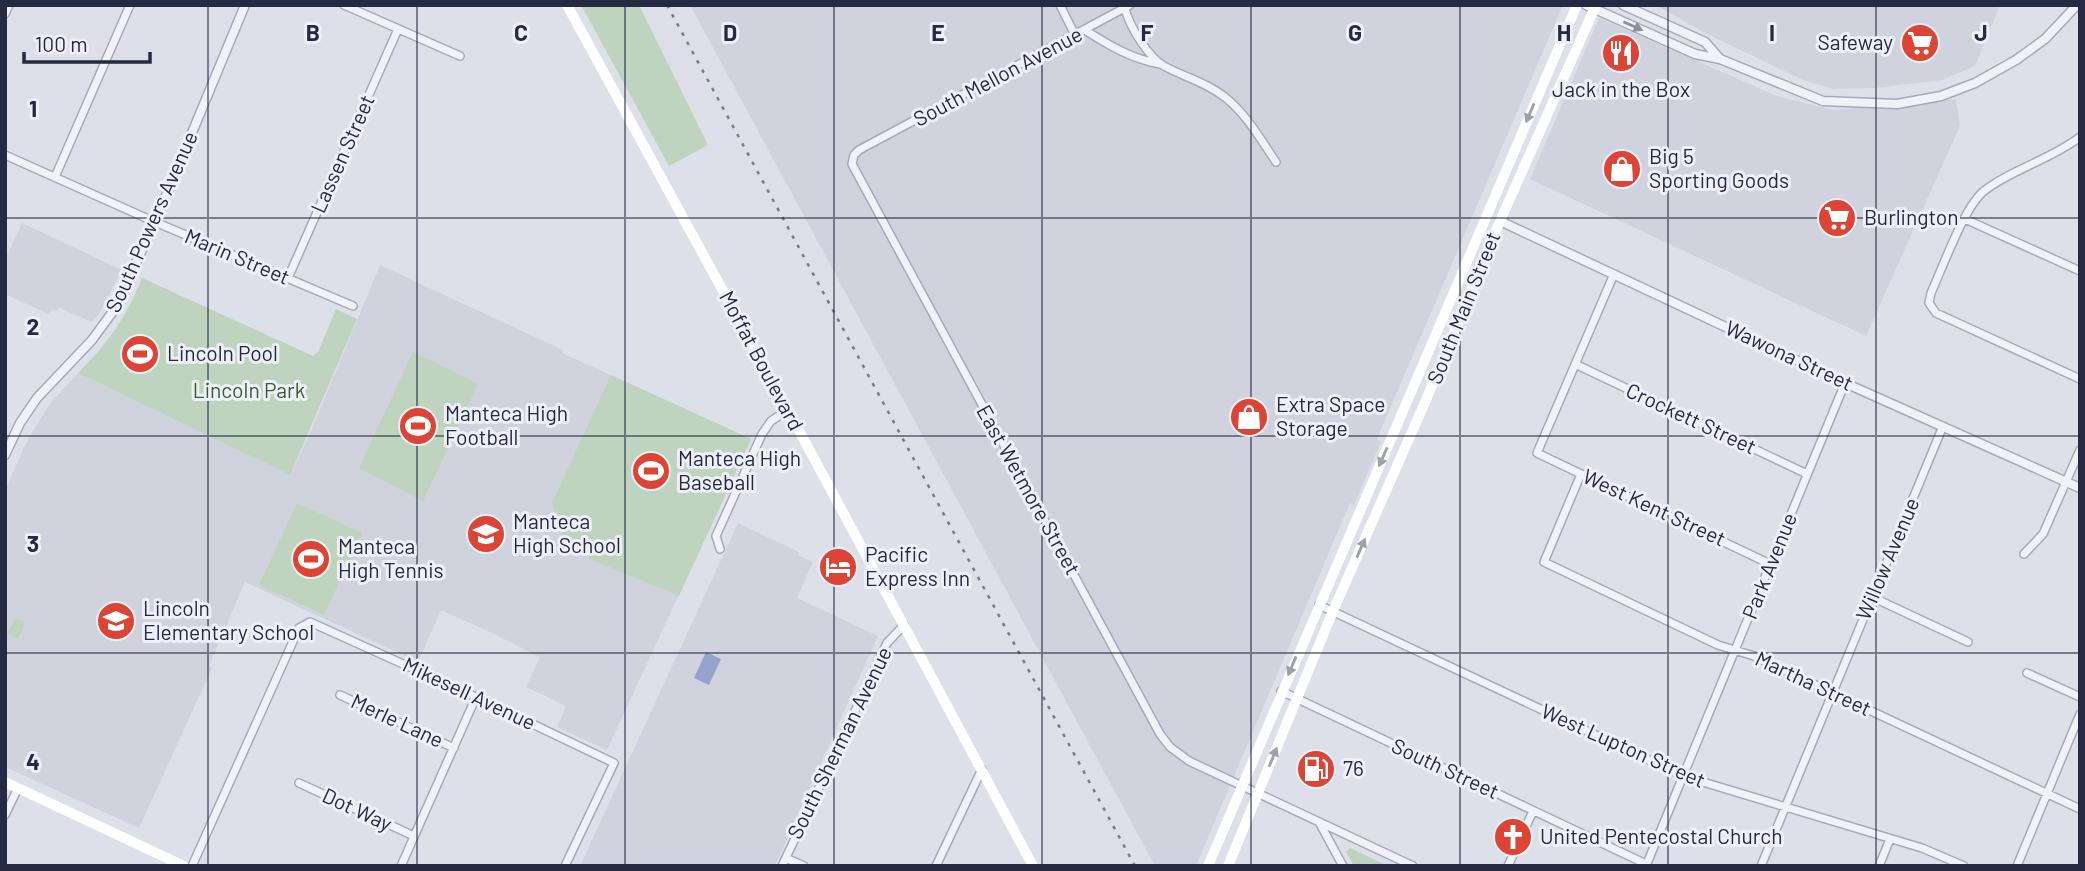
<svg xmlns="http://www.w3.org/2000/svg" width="2085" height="871" viewBox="0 0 2085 871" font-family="Barlow,sans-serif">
  <rect width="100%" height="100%" fill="#dee0e9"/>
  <path fill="#d0d2de" d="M690,5H1563L1377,439L1381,442L1354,505L1350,503L1196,866H1155Z
    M1655,5H2000L1975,66L1942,80L1875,88L1833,89L1803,80L1707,34Z
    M1599,18L1777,96L1833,110L1956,99L1960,126L1866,336L1530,179Z
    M22,223L122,270L99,314L92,322L59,308L58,311L53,309L48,314L5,294V260Z
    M380,265L563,350L562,353L751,439L607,750L557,727L566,706L526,687L540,657L492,633L441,610L418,662L245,582L209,666L212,668L139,828L5,767V491L25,445L48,406L78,373L290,475L311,431Z
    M738,523L799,552L798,555L813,562L797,598L878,636L775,866H580Z"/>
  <path fill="#bed4be" d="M581,5H639L708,145L669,166Z
    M142,278L313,356L318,352L336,309L357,319L290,475L78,373C108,343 126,318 142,278Z
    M413,352L478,384L423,501L359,468Z
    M611,375L751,439L679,596L568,550L552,503Z
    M297,503L362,533L324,615L259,585Z
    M16,618L25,622L18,639L7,634Z
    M1350,848L1388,866H1354L1346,852Z"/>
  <path fill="#95a3cd" d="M130,340L156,352L149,367L123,355Z
    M706,652L721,659L709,685L694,678Z"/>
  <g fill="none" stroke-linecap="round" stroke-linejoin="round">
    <defs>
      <path id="minor" d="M344,5L460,56
        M1060,5L1075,35
        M1130,5L859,150L854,155L852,164L1160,734L1170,747L1189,761L1413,866
        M1125,9C1130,27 1148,57 1164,66C1184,77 1208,83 1226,98C1247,115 1261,140 1276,162
        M5,14L9,5
        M1085,30C1108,45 1132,59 1160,64
        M2080,137C2050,160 2012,169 1984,191C1964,207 1943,267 1931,293L1929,303L1936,313L2080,379
        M5,155L155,222L353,306
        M55,177L130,5
        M1965,219L2080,271
        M1614,274L1537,453L1770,564
        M288,278L398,29
        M1575,364L1807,474
        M1581,474L1544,562L1718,645L1754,656L2080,809
        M720,549L716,536L762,434L771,421L788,410
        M2024,554L2043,534L2080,450
        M1872,597L1968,642
        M1319,605L1683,776L1922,848L1964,866
        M2027,673L2080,697
        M1281,691L1646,864
        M340,695L454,748
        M299,783L414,836
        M5,815L18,788
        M1319,822L1343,866
        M786,858L804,866
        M192,866L299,628L310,622L476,697L614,763L565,866
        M401,866L476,697
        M782,866L887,643L904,625
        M936,866L982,769
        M1508,866L1533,811
        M1646,866L1845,383
        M1761,866L1943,426
        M1879,866L1890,839
        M2017,866L2080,714"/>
      <path id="tertiary" d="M1586,5L1695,54L1720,59L1823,101L1897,104L1941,96L1975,83L2016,60L2045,39L2077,5
        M1623,5L1705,42L1720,59
        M1500,221L1845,383L2080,488
        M5,455L20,423L37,398L92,340L114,310L155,222L245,5"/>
    </defs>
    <use href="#minor" stroke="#a6a9b7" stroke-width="10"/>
    <use href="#tertiary" stroke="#a6a9b7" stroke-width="11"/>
    <use href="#minor" stroke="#f1f2f7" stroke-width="7"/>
    <use href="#tertiary" stroke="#f1f2f7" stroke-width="8"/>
    <path stroke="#fff" stroke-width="10" d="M567,5L788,410L1033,866
      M5,782L184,866
      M1208,866L1577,5
      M1228,866L1333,611L1426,400L1500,221L1596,5"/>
    <path stroke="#767a94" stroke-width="2.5" stroke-dasharray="3.5 7" stroke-linecap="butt" d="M667,5L1135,866"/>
  </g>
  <defs><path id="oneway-solid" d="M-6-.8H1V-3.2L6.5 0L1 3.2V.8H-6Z" transform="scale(1.75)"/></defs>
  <use fill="#8b8e9c" href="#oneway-solid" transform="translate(1633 26) rotate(24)"/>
  <g fill="#9d9faa">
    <use href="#oneway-solid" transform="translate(1530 113) rotate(113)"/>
    <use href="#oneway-solid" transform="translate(1383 457) rotate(114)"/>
    <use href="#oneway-solid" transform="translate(1361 548) rotate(-66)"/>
    <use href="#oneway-solid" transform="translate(1292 666) rotate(113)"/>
    <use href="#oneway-solid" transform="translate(1273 757) rotate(-68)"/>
  </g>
  <path fill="none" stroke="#252942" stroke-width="2" stroke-opacity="0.55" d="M208,5V866M417,5V866M625,5V866M834,5V866M1042,5V866M1251,5V866M1460,5V866M1668,5V866M1876,5V866M5,218H2080M5,436H2080M5,653H2080"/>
  <defs>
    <symbol id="supermarket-disc" viewBox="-11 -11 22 22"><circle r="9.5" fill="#dc4436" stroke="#eeeff7"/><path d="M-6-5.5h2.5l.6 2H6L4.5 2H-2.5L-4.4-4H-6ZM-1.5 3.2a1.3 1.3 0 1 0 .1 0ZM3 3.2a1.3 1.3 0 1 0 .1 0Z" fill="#fff"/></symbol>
    <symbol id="restaurant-disc" viewBox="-11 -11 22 22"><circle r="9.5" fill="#dc4436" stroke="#eeeff7"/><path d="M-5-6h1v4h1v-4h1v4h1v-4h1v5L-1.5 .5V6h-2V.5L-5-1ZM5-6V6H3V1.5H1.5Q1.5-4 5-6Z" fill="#fff"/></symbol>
    <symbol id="shop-disc" viewBox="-11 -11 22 22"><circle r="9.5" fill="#dc4436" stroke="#eeeff7"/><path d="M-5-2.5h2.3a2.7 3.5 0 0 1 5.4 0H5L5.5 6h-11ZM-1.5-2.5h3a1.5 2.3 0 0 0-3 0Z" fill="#fff"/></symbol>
    <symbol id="stadium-disc" viewBox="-11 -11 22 22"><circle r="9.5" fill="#dc4436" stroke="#eeeff7"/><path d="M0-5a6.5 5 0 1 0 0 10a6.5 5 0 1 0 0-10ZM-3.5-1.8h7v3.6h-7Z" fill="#fff"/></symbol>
    <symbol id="school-disc" viewBox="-11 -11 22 22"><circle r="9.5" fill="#dc4436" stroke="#eeeff7"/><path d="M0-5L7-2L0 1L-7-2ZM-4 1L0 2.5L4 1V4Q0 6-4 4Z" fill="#fff"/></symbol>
    <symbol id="hotel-disc" viewBox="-11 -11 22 22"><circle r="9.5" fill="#dc4436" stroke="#eeeff7"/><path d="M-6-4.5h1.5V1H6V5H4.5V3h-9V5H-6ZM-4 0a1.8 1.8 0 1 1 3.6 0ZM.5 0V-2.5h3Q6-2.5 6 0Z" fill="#fff"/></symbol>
    <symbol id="fuel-disc" viewBox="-11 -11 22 22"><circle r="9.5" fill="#dc4436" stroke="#eeeff7"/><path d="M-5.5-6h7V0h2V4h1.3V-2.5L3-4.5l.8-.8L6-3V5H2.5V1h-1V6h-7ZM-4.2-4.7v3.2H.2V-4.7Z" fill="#fff"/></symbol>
    <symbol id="church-disc" viewBox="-11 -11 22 22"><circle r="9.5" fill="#dc4436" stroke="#eeeff7"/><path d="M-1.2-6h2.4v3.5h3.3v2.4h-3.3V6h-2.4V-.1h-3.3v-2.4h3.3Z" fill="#fff"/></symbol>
  </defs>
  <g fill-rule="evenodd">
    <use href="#supermarket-disc" x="1898" y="21" width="44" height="44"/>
    <use href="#restaurant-disc" x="1599" y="31" width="44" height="44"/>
    <use href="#shop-disc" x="1600" y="147" width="44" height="44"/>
    <use href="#supermarket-disc" x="1815" y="196" width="44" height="44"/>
    <use href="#stadium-disc" x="118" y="332" width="44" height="44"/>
    <use href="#shop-disc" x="1227" y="395" width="44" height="44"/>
    <use href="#stadium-disc" x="396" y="404" width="44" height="44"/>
    <use href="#stadium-disc" x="629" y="449" width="44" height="44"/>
    <use href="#school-disc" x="464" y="512" width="44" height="44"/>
    <use href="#stadium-disc" x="289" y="537" width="44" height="44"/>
    <use href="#hotel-disc" x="816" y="545" width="44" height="44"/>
    <use href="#school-disc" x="94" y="599" width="44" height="44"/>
    <use href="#fuel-disc" x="1294" y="747" width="44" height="44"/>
    <use href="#church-disc" x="1491" y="815" width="44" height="44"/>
  </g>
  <g text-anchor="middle" stroke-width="6" stroke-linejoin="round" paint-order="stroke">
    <g font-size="21" fill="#252942" stroke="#eeeff7" text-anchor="start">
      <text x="1893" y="50" text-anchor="end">Safeway</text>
      <text x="1621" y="97" text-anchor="middle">Jack in the Box</text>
      <text x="1649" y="164">Big 5<tspan x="1649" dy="24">Sporting Goods</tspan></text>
      <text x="1864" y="225">Burlington</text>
      <text x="167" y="361">Lincoln Pool</text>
      <text x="1276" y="412">Extra Space<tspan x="1276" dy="24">Storage</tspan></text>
      <text x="445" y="421">Manteca High<tspan x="445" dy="24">Football</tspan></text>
      <text x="678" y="466">Manteca High<tspan x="678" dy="24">Baseball</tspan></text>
      <text x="513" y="529">Manteca<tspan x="513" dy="24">High School</tspan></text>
      <text x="338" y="554">Manteca<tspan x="338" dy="24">High Tennis</tspan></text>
      <text x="865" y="562">Pacific<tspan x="865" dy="24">Express Inn</tspan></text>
      <text x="143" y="616">Lincoln<tspan x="143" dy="24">Elementary School</tspan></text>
      <text x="1343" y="776">76</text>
      <text x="1540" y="844">United Pentecostal Church</text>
    </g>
    <g font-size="21" fill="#252942" stroke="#eeeff7">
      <text transform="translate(998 77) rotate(-28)" y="7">South Mellon Avenue</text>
      <text transform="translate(343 154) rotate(-66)" y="7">Lassen Street</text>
      <text transform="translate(152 222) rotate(-66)" y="7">South Powers Avenue</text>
      <text transform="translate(237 257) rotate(23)" y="7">Marin Street</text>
      <text transform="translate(1464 308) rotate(-68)" y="7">South Main Street</text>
      <text transform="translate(1789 356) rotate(25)" y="7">Wawona Street</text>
      <text transform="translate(761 361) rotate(62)" y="7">Moffat Boulevard</text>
      <text transform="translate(1691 419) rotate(25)" y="7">Crockett Street</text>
      <text transform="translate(1028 490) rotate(61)" y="7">East Wetmore Street</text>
      <text transform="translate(1654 508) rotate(25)" y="7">West Kent Street</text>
      <text transform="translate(1888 559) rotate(-67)" y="7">Willow Avenue</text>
      <text transform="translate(1770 566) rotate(-68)" y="7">Park Avenue</text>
      <text transform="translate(1813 684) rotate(25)" y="7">Martha Street</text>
      <text transform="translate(469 694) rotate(25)" y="7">Mikesell Avenue</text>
      <text transform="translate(397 721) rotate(25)" y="7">Merle Lane</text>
      <text transform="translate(840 743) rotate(-64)" y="7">South Sherman Avenue</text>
      <text transform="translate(1623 746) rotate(24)" y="7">West Lupton Street</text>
      <text transform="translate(1445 769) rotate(25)" y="7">South Street</text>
      <text transform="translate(357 810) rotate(25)" y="7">Dot Way</text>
    </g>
    <g font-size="21" fill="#315f34" stroke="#eeeff7">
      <text x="249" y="398">Lincoln Park</text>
    </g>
  </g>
  <g font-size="23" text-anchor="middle" font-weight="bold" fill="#252942" stroke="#eeeff7" stroke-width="6" stroke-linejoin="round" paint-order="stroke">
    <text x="313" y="41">B</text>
    <text x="521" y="41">C</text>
    <text x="730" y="41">D</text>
    <text x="938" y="41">E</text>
    <text x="1147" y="41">F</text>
    <text x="1355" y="41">G</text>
    <text x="1564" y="41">H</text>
    <text x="1772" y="41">I</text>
    <text x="1981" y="41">J</text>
    <text x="33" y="117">1</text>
    <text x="33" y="335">2</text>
    <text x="33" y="552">3</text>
    <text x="33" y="770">4</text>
  </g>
  <rect width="2085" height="871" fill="none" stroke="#252942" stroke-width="14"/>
  <path d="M24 52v10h126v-10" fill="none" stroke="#252942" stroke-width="3.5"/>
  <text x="35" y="52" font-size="21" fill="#252942" stroke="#eeeff7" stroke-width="5" paint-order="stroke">100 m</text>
</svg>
